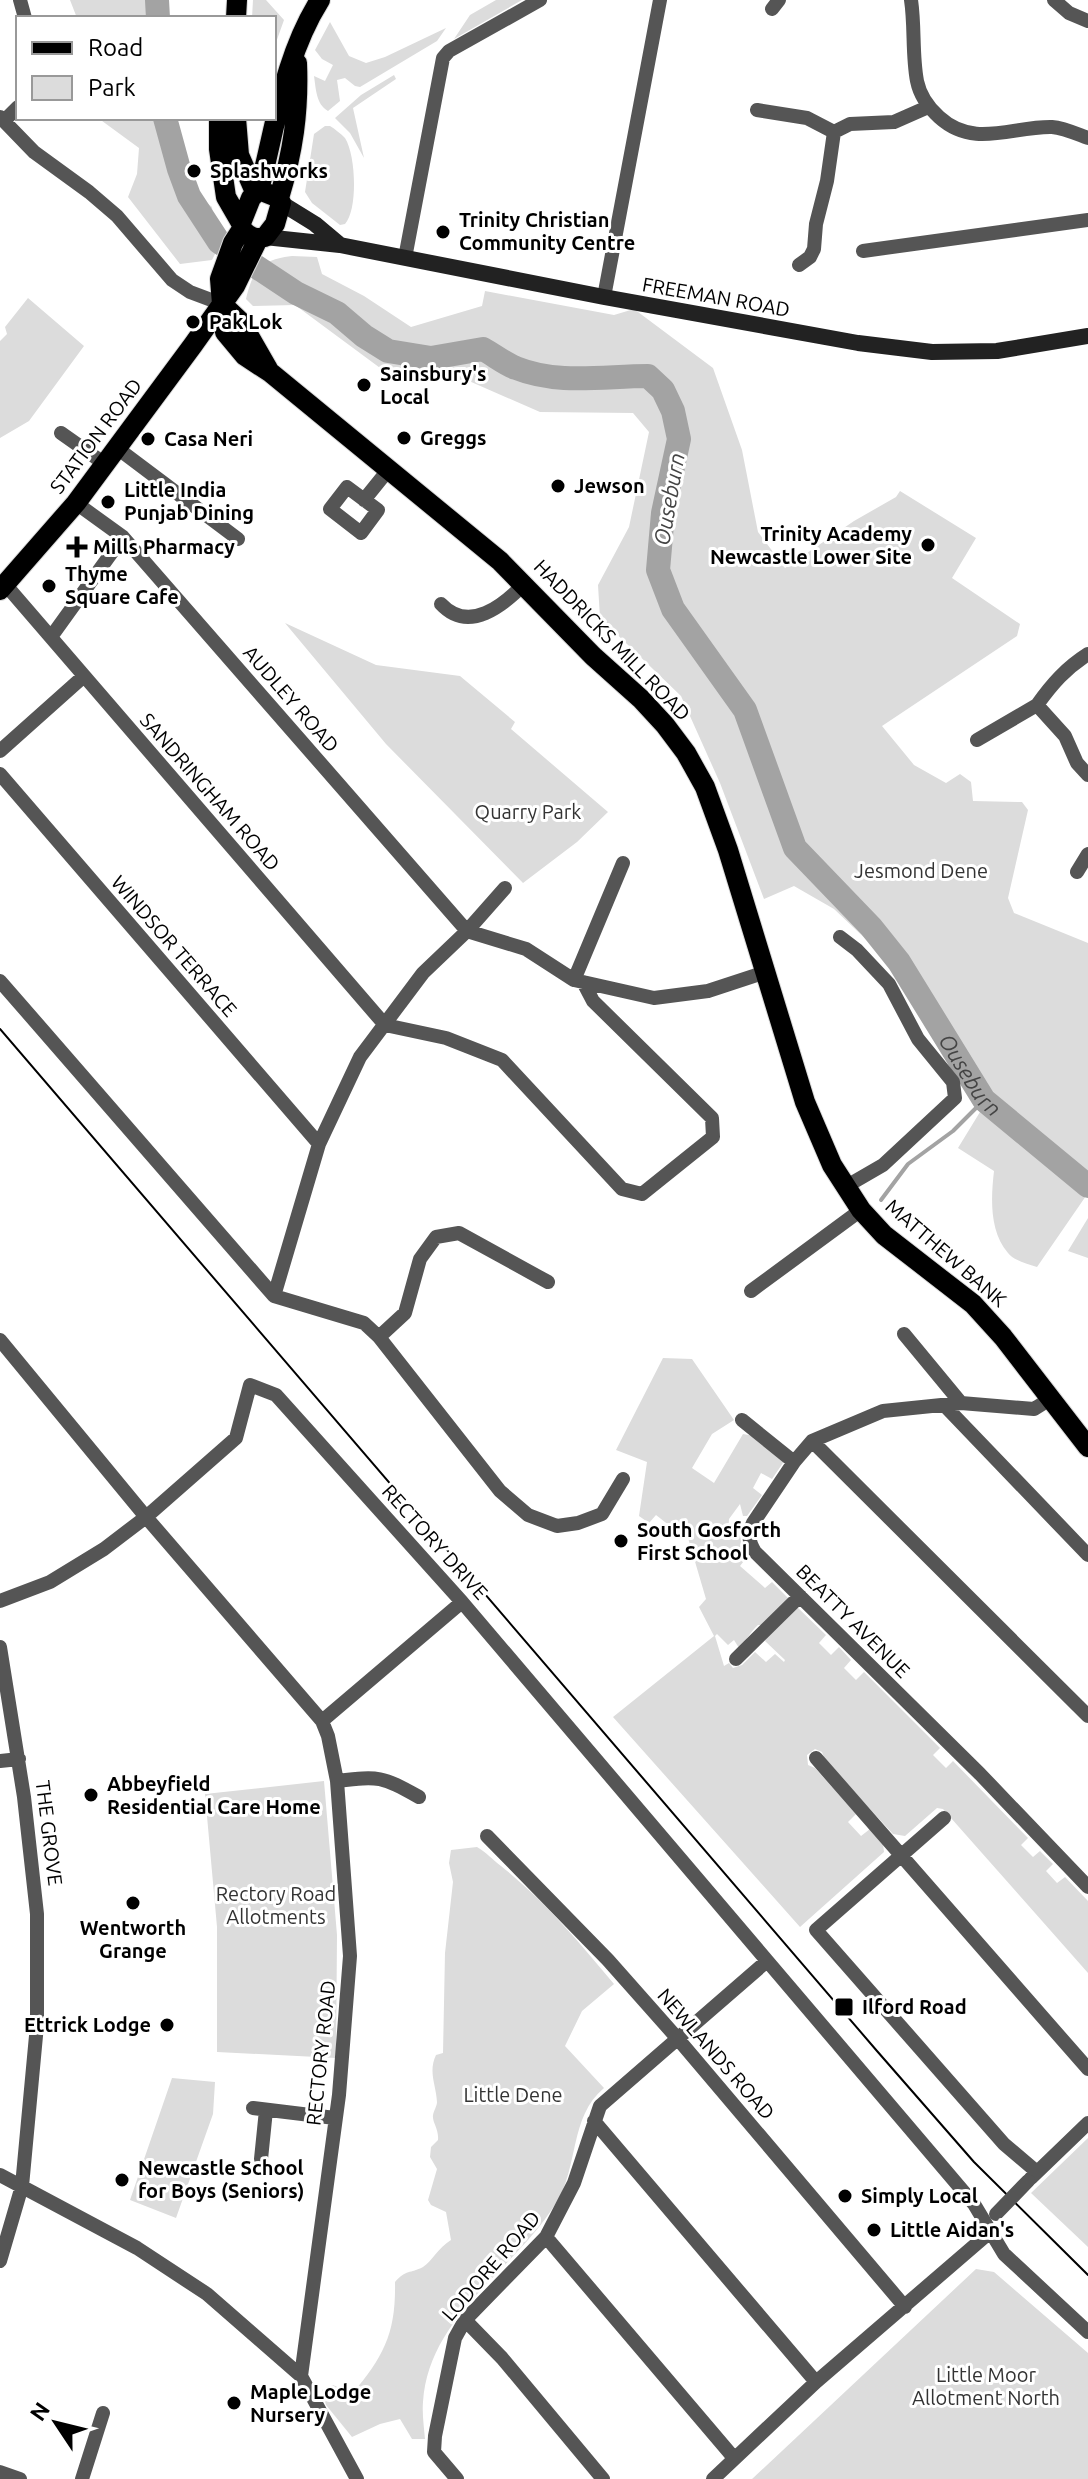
<svg xmlns="http://www.w3.org/2000/svg" width="1088" height="2479" viewBox="0 0 1088 2479" font-family="Ubuntu,sans-serif">
  <rect width="100%" height="100%" fill="#fff"/>
  <path fill="#dcdcdc" d="M70,0H161L163,18H77Z
    M253,0H266L284,20L274,48V18H252Z
    M496,0H522L454,39L470,15Z
    M330,22L349,56L366,63L385,57L446,28L437,41L360,87L355,86L345,78L337,80L340,101L328,111C316,104 316,89 314,76L325,81L333,65L322,59L315,50Z
    M394,75L396,79L353,108L364,158L350,133L335,118L361,95Z
    M98,118H172L178,156L192,191L212,207L217,250L212,260L180,264L128,197L137,174L139,148Z
    M325,126H330C335,129 341,134 345,138C356,155 358,210 345,224L340,225L312,203L305,192L314,134Z
    M292,256L317,257L322,274L364,296L411,327L482,306L485,291L614,315L634,309L713,368L742,450L758,532L785,568L854,521L896,497L900,491L976,538L952,578L1020,624L1017,636L882,726L914,765L946,783L960,774L971,782L973,801L1022,802L1028,810L1008,898L1014,913L1088,943V1193L1037,1267C1028,1264 1013,1260 1008,1253C989,1231 991,1197 994,1171L958,1148L980,1112L931,1025L891,963L834,909L794,886L764,899L720,783L681,696L600,618L598,585L629,527L649,432L633,413L540,412L469,381L395,379L295,305L253,306L246,299C253,269 261,260 292,256Z
    M28,298L84,346L29,421L0,438V341L7,334L5,327Z
    M285,623L376,665L460,676L515,722L511,729L608,812L577,842L523,883L386,744Z
    M1088,1218V1258L1068,1251Z
    M663,1358L692,1359L734,1420L712,1434L692,1468L714,1483L743,1434L754,1436L785,1460L772,1479L761,1473L753,1488L762,1495L747,1516H743L740,1504L729,1519L728,1534L740,1535L742,1548L747,1557L740,1566L765,1588L772,1582L789,1599L762,1625H758C750,1632 747,1640 739,1648L734,1640L728,1645L717,1634L715,1636L724,1666L729,1663L733,1668L742,1665L755,1652L766,1662L775,1654L784,1662L785,1660L765,1641L770,1632L796,1606L826,1635L819,1643L831,1655L839,1647L851,1660L844,1668L856,1680L864,1672L940,1748L933,1755L946,1768L953,1761L1028,1838L1021,1845L1033,1857L1040,1851L1053,1864L1046,1871L1057,1883L1065,1877L1088,1901V1973L943,1809L937,1808L905,1836L893,1834L825,1760L822,1752L815,1749L807,1755L808,1765L815,1768L856,1814L848,1822L861,1836L870,1829L883,1844L884,1852L800,1927L613,1717L714,1636L699,1607L706,1599L686,1531L670,1526L656,1515L649,1523L639,1516L647,1462L616,1450Z
    M324,1781L337,1935L336,2058L217,2052V1927L205,1794Z
    M477,1847C487,1853 492,1859 501,1866C544,1900 579,1942 614,1984L582,2011L565,2046L604,2088C569,2117 579,2167 556,2203C514,2271 429,2315 423,2402C422,2414 424,2427 425,2439H412L400,2419L380,2424L352,2437L326,2405L322,2390L333,2385L352,2394C384,2356 396,2333 395,2282C406,2269 410,2274 423,2267C432,2261 438,2248 451,2240L446,2212L431,2205L428,2200L437,2169L430,2157L431,2147L438,2140C439,2129 432,2122 433,2115C434,2110 437,2106 437,2102C436,2084 428,2072 436,2055L443,2053L445,1953L453,1882L449,1863L451,1850Z
    M172,2078L215,2082L213,2114L176,2218L130,2200Z
    M1088,2138V2247L1031,2193Z
    M976,2269L994,2272L1088,2353V2479H752Z"/>
  <g fill="none" stroke-linecap="round" stroke-linejoin="round">
    <path stroke="#a3a3a3" stroke-width="4" d="M881,1200L908,1164L953,1131L984,1100"/>
    <g stroke="#a3a3a3" stroke-width="24">
      <path d="M157,0L158,18"/>
      <path id="s1" d="M165,118L179,169L189,196L219,242L296,293L337,313L364,336L388,351L431,358L483,349C494,355 505,364 516,368C558,385 604,376 648,376L663,390L673,411L679,439L663,513L658,570L673,609L745,710L795,848L871,927L899,962L984,1100L1088,1186"/>
    </g>
    <defs>
      <path id="primary" d="M236,18L237,0
        M219,118V149L226,197L241,223
        M236,118L239,155L255,192
        M259,190C276,125 284,57 320,0
        M279,198C293,152 299,112 297,63
        M242,229C248,236 255,240 265,237L275,224L281,203L279,198L259,190L251,198L241,223L242,229L233,243L220,279L222,304L225,332L245,356L271,373L500,561L593,656L641,699L665,725L686,753L705,787L728,850L805,1102L832,1165L861,1210L884,1235L973,1304L1003,1337L1088,1447
        M222,304L241,322L268,369
        M0,590L76,503L193,345L235,286L258,239"/>
    </defs>
    <use href="#primary" stroke="#dbdbdb" stroke-width="22"/>
    <path stroke="#555" stroke-width="14" d="M20,0L25,18
      M911,0C915,26 912,55 917,81C920,96 928,107 939,117C974,149 1012,126 1052,127C1064,128 1077,134 1088,138
      M1054,0L1069,13L1088,21
      M772,9L779,0
      M757,110L807,118L834,132
      M0,117L34,152L89,192L117,216L172,280L190,292L222,304
      M4,121L18,107
      M863,251L1088,220
      M405,258L443,58L449,51L540,0
      M799,265L810,257L814,249L816,224L827,181L834,132L850,124L894,122L928,107
      M604,297L660,0
      M61,433L105,464
      M117,448L238,539
      M347,487L378,510L361,533L330,509Z
      M364,500L389,469
      M76,503L123,537L467,931L526,949L574,980L654,998L708,991L766,972
      M5,584L385,1025L446,1038L502,1060L622,1189L642,1194L713,1137L712,1118L593,1001L583,982
      M441,604C469,634 504,605 525,583
      M51,637L123,537
      M1088,654C1066,668 1052,684 1037,705L1065,736L1077,763L1088,775
      M977,740L1037,705
      M0,751L84,676
      M0,774L319,1144
      M1077,872L1088,854
      M840,937L857,950L889,984L918,1039L953,1082L955,1098L883,1165L845,1187
      M574,980L623,863
      M0,981L274,1296
      M751,1291L861,1210
      M274,1296L319,1144L360,1057L423,973L467,931L505,888
      M274,1296L364,1323L379,1337L500,1491L528,1515L557,1526L578,1523L602,1514L623,1479
      M904,1334L961,1403
      M379,1337L405,1313L420,1259L436,1237L459,1233L548,1282
      M0,1340L146,1517L322,1721L328,1736L337,1781L350,1956L339,2095L301,2376
      M1050,1399L1034,1409L961,1403L883,1411L812,1441L794,1462L753,1523C748,1534 748,1541 755,1552L980,1774L1088,1887
      M945,1406L1088,1555
      M742,1420L794,1462
      M812,1441L1088,1716
      M0,1601L50,1582L104,1549L146,1517L236,1438L250,1385L276,1395L462,1602L974,2204L1004,2254L1088,2332
      M0,1647L24,1797L37,1914V2025L22,2186L0,2261
      M736,1659L800,1596
      M322,1721L462,1602
      M816,1758L1088,2069
      M0,1761L19,1759
      M337,1781C380,1776 381,1776 419,1797
      M944,1818L816,1930L1004,2144L1037,2172
      M487,1836L608,1960L678,2039L905,2307
      M253,2108L335,2118
      M594,2121L816,2382
      M261,2159L266,2110
      M0,2175L137,2248L207,2294L301,2376L357,2479
      M1031,2178L1088,2123
      M546,2237L734,2458
      M465,2320L502,2358L603,2479
      M0,2472L20,2479
      M82,2479L103,2413
      M457,2479L434,2452L435,2436L455,2338L465,2320L546,2237L574,2183L600,2106L767,1961
      M713,2479L816,2382L989,2233"/>
    <path stroke="#222" stroke-width="16" d="M281,203L315,224L340,245
      M265,237L340,245L604,297L858,343L932,352L997,351L1088,336"/>
    <use href="#primary" stroke="#000" stroke-width="20"/>
    <path stroke="#000" stroke-width="2" d="M0,1029L877,2051L974,2162L1088,2275"/>
    <path stroke="#555" stroke-width="14" d="M996,2214L1028,2181"/>
  </g>
  <g fill="#000" stroke="#fff" stroke-width="3">
    <circle cx="194" cy="171" r="8"/>
    <circle cx="443" cy="232" r="8"/>
    <circle cx="193" cy="322" r="8"/>
    <circle cx="364" cy="385" r="8"/>
    <circle cx="404" cy="438" r="8"/>
    <circle cx="148" cy="439" r="8"/>
    <circle cx="558" cy="486" r="8"/>
    <circle cx="108" cy="502" r="8"/>
    <circle cx="928" cy="545" r="8"/>
    <path d="M73 535h8v8h8v8h-8v8h-8v-8h-8v-8h8z"/>
    <circle cx="49" cy="586" r="8"/>
    <circle cx="621" cy="1541" r="8"/>
    <circle cx="91" cy="1795" r="8"/>
    <circle cx="133" cy="1903" r="8"/>
    <rect x="834" y="1997" width="20" height="20" rx="4"/>
    <circle cx="167" cy="2025" r="8"/>
    <circle cx="122" cy="2180" r="8"/>
    <circle cx="845" cy="2196" r="8"/>
    <circle cx="874" cy="2230" r="8"/>
    <circle cx="234" cy="2403" r="8"/>
  </g>
  <g text-anchor="middle" stroke-width="6" stroke-linejoin="round" paint-order="stroke">
    <g font-size="20" font-weight="bold" fill="#000" stroke="#fff" text-anchor="start">
      <text x="210" y="178">Splashworks</text>
      <text x="459" y="227">Trinity Christian<tspan x="459" dy="23">Community Centre</tspan></text>
      <text x="209" y="329">Pak Lok</text>
      <text x="380" y="381">Sainsbury's<tspan x="380" dy="23">Local</tspan></text>
      <text x="420" y="445">Greggs</text>
      <text x="164" y="446">Casa Neri</text>
      <text x="574" y="493">Jewson</text>
      <text x="124" y="497">Little India<tspan x="124" dy="23">Punjab Dining</tspan></text>
      <text x="912" y="541" text-anchor="end">Trinity Academy<tspan x="912" dy="23">Newcastle Lower Site</tspan></text>
      <text x="93" y="554">Mills Pharmacy</text>
      <text x="65" y="581">Thyme<tspan x="65" dy="23">Square Cafe</tspan></text>
      <text x="637" y="1537">South Gosforth<tspan x="637" dy="23">First School</tspan></text>
      <text x="107" y="1791">Abbeyfield<tspan x="107" dy="23">Residential Care Home</tspan></text>
      <text x="133" y="1935" text-anchor="middle">Wentworth<tspan x="133" dy="23">Grange</tspan></text>
      <text x="862" y="2014">Ilford Road</text>
      <text x="151" y="2032" text-anchor="end">Ettrick Lodge</text>
      <text x="138" y="2175">Newcastle School<tspan x="138" dy="23">for Boys (Seniors)</tspan></text>
      <text x="861" y="2203">Simply Local</text>
      <text x="890" y="2237">Little Aidan's</text>
      <text x="250" y="2399">Maple Lodge<tspan x="250" dy="23">Nursery</tspan></text>
    </g>
    <g font-size="20" fill="#000" stroke="#fff">
      <text transform="translate(716 297) rotate(10)" y="7">FREEMAN ROAD</text>
      <text transform="translate(96 436) rotate(-53)" y="7">STATION ROAD</text>
      <text transform="translate(612 640) rotate(46)" y="7">HADDRICKS MILL ROAD</text>
      <text transform="translate(291 699) rotate(49)" y="7">AUDLEY ROAD</text>
      <text transform="translate(210 792) rotate(49)" y="7">SANDRINGHAM ROAD</text>
      <text transform="translate(174 946) rotate(49)" y="7">WINDSOR TERRACE</text>
      <text transform="translate(946 1253) rotate(41)" y="7">MATTHEW BANK</text>
      <text transform="translate(435 1542) rotate(48)" y="7">RECTORY DRIVE</text>
      <text transform="translate(853 1621) rotate(45)" y="7">BEATTY AVENUE</text>
      <text transform="translate(49 1833) rotate(83)" y="7">THE GROVE</text>
      <text transform="translate(321 2053) rotate(-84)" y="7">RECTORY ROAD</text>
      <text transform="translate(716 2054) rotate(49)" y="7">NEWLANDS ROAD</text>
      <text transform="translate(491 2266) rotate(-49)" y="7">LODORE ROAD</text>
    </g>
    <g font-size="20" fill="#333" stroke="#fff">
      <text x="528" y="819">Quarry Park</text>
      <text x="921" y="878">Jesmond Dene</text>
      <text x="276" y="1901">Rectory Road<tspan x="276" dy="23">Allotments</tspan></text>
      <text x="513" y="2102">Little Dene</text>
      <text x="986" y="2382">Little Moor<tspan x="986" dy="23">Allotment North</tspan></text>
    </g>
    <g font-size="22" font-style="italic" fill="#444" stroke="#fff">
      <text transform="translate(669 499) rotate(-80)" y="8">Ouseburn</text>
      <text dy="8" stroke="none"><textPath href="#s1" startOffset="1412">Ouseburn</textPath></text>
    </g>
  </g>
  <rect x="16" y="16" width="260" height="104" fill="#ffffff" stroke="#999999" stroke-width="2"/>
  <rect x="32" y="42" width="40" height="12" fill="#000000" stroke="#999999" stroke-width="2"/>
  <text x="88" y="56" font-size="24" fill="#000000">Road</text>
  <rect x="32" y="76" width="40" height="24" fill="#dcdcdc" stroke="#999999" stroke-width="2"/>
  <text x="88" y="96" font-size="24" fill="#000000">Park</text>
  <g transform="translate(56 2423) rotate(305)" stroke="#ffffff" stroke-width="6" paint-order="stroke">
  <path d="M0-6L14 30L0 20L-14 30Z" fill="#000000"/>
  <text y="-12" font-size="22" font-weight="bold" text-anchor="middle" fill="#000000">N</text>
  </g>
</svg>
